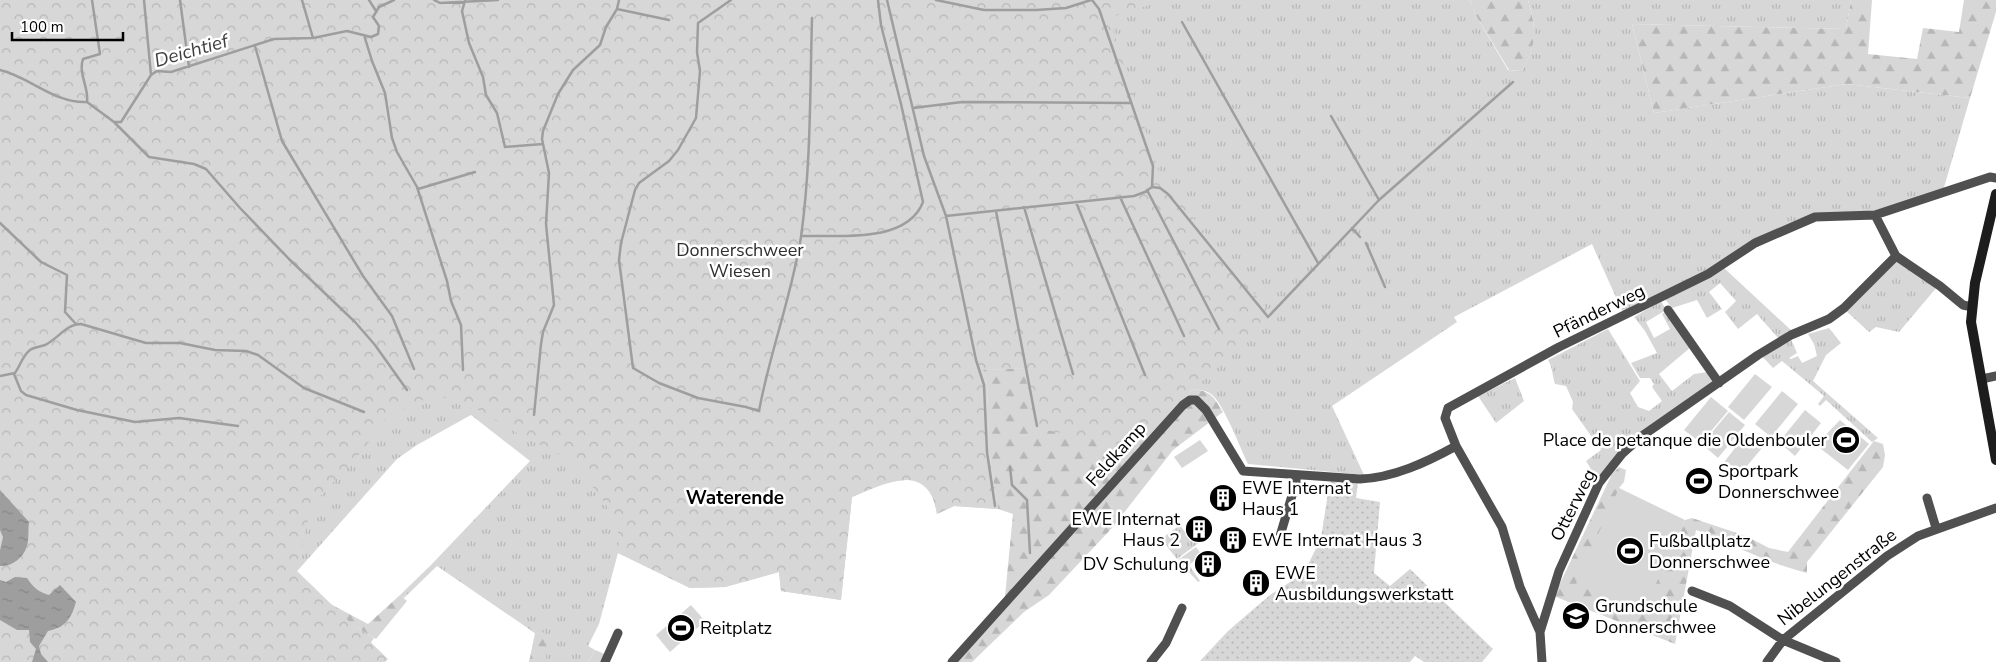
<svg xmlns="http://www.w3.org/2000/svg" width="1996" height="662" viewBox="0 0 1996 662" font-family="'Nunito Sans',sans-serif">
  <defs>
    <pattern id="grass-tufts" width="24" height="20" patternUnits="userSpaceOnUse" patternTransform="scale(1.25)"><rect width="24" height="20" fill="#d7d7d7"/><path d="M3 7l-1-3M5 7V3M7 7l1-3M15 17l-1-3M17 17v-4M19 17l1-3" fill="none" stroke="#b7b7b7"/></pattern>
    <pattern id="forest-firs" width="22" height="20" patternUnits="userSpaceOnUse" patternTransform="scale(1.25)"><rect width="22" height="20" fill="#d7d7d7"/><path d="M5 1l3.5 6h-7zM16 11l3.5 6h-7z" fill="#b7b7b7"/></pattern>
    <pattern id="park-crowns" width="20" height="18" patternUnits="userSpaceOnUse" patternTransform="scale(1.25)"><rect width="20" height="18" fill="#d7d7d7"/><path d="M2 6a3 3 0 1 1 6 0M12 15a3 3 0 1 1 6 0" fill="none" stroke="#b7b7b7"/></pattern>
    <pattern id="garden-dots" width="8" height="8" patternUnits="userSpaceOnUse" patternTransform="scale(1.25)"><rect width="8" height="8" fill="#d7d7d7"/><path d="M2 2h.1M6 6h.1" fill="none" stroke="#b7b7b7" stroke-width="1.8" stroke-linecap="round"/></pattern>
    <pattern id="water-ripples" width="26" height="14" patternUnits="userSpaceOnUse" patternTransform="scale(1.25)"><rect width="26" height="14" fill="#9e9e9e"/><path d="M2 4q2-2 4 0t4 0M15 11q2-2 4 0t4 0" fill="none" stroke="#868686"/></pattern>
  </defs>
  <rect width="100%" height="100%" fill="#fff"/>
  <path fill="url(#grass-tufts)" fill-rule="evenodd" d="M0,0H1470L1475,14L1508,70L1522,71C1537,42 1537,31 1528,0H1851L1846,29L1632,24L1654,113L1847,84L1970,98L1943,191L1870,212L1813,215L1751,242L1706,273L1623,313L1592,244L1454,317L1457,322L1332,406L1364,475L1248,464C1241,450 1223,402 1211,394C1206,390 1199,390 1192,389L1140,448L1035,428L1024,368L983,370L987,384L989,451L998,509L954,506L937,514C929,460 885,483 852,497L841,600L781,591L779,572L725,587L690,588L618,553L599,624L588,646L595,650L588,662H529L535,633L437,566L404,598L400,595L431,565L530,461L471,415L417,445L397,459L291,578L286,573C296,558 301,543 303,525L295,523L286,527L260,574L307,600L305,591L338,608L337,615L374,638L364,653L376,662H326L290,642L289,651L304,662H48L41,654L39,646L47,630C66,627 71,619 76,602L61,585L49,595C38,592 33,587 26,578L15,577L6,582L0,580V566L17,562L27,546L29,522L0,490ZM171,456L173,460L122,468L119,463ZM223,461L243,465L263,477L267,488L263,491L232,472L209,466L213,462ZM89,466L98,468V473L44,488L43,481ZM147,532C170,546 184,573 204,591C218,604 234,603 244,622C225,621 172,607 159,593C150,584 143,572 135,562L139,535Z
    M1897,259L1937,287L1899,332L1876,327L1869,332L1845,310Z
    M1724,268L1792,331L1779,339L1757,314L1738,329L1725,312L1736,301L1720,283L1709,292L1722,309L1707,318L1697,300L1672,308L1665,299Z
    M1661,301L1666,310L1646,322L1654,338L1670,329L1662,314L1667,311L1691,347L1659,374L1672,391L1694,374L1708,372L1715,382L1663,418L1597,479L1586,461L1601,450L1572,409L1573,402L1566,386L1555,384C1552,375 1553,368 1548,360L1608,329L1640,381L1630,393L1638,407L1649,411L1662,401L1652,387L1654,384L1650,378H1640L1631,363L1657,353L1645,331L1634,317Z
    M1829,328L1841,343L1826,355L1813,381L1878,438L1872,442L1826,400L1820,406L1818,404L1824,396L1782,361L1773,368L1761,355L1790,337L1797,353L1789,358L1791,359L1798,356L1802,363L1817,356L1814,344L1808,334Z
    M1515,378L1524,401L1496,423L1478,396Z
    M1180,525L1191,541L1205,533L1208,536L1177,559L1161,539Z
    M1196,547L1202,555L1189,565L1200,581L1198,582L1178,560Z"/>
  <path fill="url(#forest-firs)" d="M1470,0H1528C1537,31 1537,43 1522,71L1509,70L1475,14Z
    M1851,0H1872L1868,54L1917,59L1923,28L1959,32L1964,0H1996V12L1970,98L1847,84L1654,113L1632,24L1846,29Z
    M1024,368L1139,448L1193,389C1212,392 1213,396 1223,412L1173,450L1112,528L1049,595L1024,612L972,662H955L1009,600L1005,596L1013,514L998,509L989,451L987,384L983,370Z
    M1874,441L1883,444L1885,455L1883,467L1807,562V573C1768,563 1733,545 1696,530L1675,644L1556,597L1555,594L1612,474L1619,467L1626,470L1624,482L1619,488L1643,610L1685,520L1692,518L1746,536L1769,548L1788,552Z
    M400,595L407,601L376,639L336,615L338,608L368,624Z
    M527,621L550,637L545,662H529L536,634L524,625Z
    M595,650L607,655L604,662H588Z"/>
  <path fill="url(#park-crowns)" d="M0,0H1165L1109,18L1161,178L1274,318L1193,389L1140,448L1035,428L1024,368L983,370L987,384L989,451L998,509L954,506L937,514C929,460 885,483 852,497L841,600L781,591L779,572L725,587L690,588L618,553L619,538L615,517L574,462L520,435L465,402L433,395L387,417L363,450L311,506L297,571L388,659L385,662H0Z"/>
  <path fill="url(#garden-dots)" d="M1330,480L1358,482L1356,498L1380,502L1374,573L1390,586L1410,569L1493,649L1482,662H1424L1415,656L1410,662L1200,661L1228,631L1270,595L1304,573L1321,538Z"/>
  <path fill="#d7d7d7" d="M1755,374L1772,387L1744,420L1728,407Z
    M1782,391L1798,404L1771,437L1755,424Z
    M1711,397L1728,411L1701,443L1684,430Z
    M1805,410L1821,423L1795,456L1779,442Z
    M1729,412L1745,425L1718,458L1702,444Z
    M1840,420L1869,444L1848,470L1816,445Z
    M1746,434L1762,448L1736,479L1721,466Z
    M1200,440L1208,451L1182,468L1174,457Z
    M1619,488L1685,520L1644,610L1576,583Z
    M691,605L705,621L670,652L656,635Z"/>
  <path fill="url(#water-ripples)" d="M0,490L29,522C28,529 29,539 27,546C24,557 12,567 0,566V550L3,537L0,530Z
    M15,577L27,578C33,587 38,592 49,595L60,585L76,602C71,619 66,627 48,631L39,646L41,654L48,662H32L36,649L30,642L29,630H17L0,620V580L6,582Z"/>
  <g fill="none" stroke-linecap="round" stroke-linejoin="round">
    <path stroke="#9e9e9e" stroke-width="2.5" d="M144,0L151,75
      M180,0L189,67
      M302,0L313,38
      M369,0L376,11
      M434,0L440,3L498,0
      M731,0L698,23L697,52L700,71L696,118L678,150L669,161L639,183L635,190L621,243L619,260L633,368L659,383L698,398L746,407L759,411L760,406C771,349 792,294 801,237C811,165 810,91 812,18
      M887,0L924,156L946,216L976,360L984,385L987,452L995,506
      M936,0L984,10H1036L1066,8L1091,0
      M1092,0L1099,9L1153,166L1152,187L1160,188L1168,194L1268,317L1379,200L1513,82
      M465,1L462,11L469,43L483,77L486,95L497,113L505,147L543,144
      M617,9L669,20
      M1182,22L1318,263
      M364,35L372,61L385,93L392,138L397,152L417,187L447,281L451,301L461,325L463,370
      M255,46L282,141L363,276L392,316L414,369
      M0,70C30,77 55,104 87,102L114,122H121L151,75L157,71L171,72L274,39L313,38L347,31L371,37L378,34L379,26L373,17L379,7L394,0
      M87,102C89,87 78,74 83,59L100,54L92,0
      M913,108L962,102L1131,103
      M1331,116L1379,200
      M114,122L149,157L194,164L206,169L240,208L289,259L355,322L375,345L407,390
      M418,189L475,172
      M1147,190L1219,329
      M1120,197L1184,336
      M1076,202L1145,375
      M1024,207L1073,374
      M996,211L1037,426
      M946,216L1134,196L1145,192L1152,187
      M0,223L41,262L67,275L65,312L76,324
      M1352,228L1360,237
      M801,236C838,235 907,244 923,202L901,104L881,25L878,0
      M1366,243L1385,287
      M14,374L21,391L26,395L77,410L135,422L179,418L238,426
      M0,376L15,373C20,366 23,355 30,350C34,347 40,347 45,345C58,339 66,324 81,324L146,343H180L215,350L246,351L258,355L304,388L364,412
      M534,415L541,344L543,332L554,305L546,224L549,173L542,139L543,131L558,94L573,70L600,45L606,27L617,9L619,0
      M1010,467L1012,485L1027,500L1030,553"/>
    <path stroke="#505050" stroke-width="9" d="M1875,215L1896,256L1940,286L1963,305L1972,307
      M1668,310L1719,383
      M1982,379L1996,376
      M1927,498L1936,528
      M1280,536L1296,482V475
      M1692,591L1730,606L1783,640L1836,662
      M1540,632L1520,587L1502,527L1456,446L1445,418L1448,408L1559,347L1708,274L1755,243L1815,217L1875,215L1990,177L1996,178
      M605,662L618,633
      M952,662L1183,405L1190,400H1196L1206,410L1243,471L1360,479C1393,478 1427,462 1456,446
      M1151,662L1166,643L1182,608
      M1542,662L1540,632L1559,571L1599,483L1622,454L1642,436L1758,355L1791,335L1829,319L1844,308L1896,256
      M1767,662L1783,640L1887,556L1918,536L1996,508"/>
    <path stroke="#1d1d1d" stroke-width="10" d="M1996,194L1975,283L1971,322L1996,460"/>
  </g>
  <defs>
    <symbol id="stadium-disc" viewBox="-11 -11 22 22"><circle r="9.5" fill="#000" stroke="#fff"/><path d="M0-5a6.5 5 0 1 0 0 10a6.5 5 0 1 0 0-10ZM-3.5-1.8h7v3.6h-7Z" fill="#fff"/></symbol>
    <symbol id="building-disc" viewBox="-11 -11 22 22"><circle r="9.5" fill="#000" stroke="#fff"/><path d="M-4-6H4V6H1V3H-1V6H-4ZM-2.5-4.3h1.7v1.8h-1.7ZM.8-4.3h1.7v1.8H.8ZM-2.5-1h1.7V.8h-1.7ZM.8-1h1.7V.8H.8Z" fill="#fff"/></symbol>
    <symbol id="school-disc" viewBox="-11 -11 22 22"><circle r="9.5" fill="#000" stroke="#fff"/><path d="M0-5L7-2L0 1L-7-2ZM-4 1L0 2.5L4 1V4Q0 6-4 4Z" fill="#fff"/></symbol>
  </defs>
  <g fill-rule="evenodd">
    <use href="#stadium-disc" x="1830" y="424" width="32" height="32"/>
    <use href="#stadium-disc" x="1683" y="465" width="32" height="32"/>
    <use href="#building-disc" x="1207" y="482" width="32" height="32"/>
    <use href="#building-disc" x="1183" y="513" width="32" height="32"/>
    <use href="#building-disc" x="1217" y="524" width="32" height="32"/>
    <use href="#stadium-disc" x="1614" y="535" width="32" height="32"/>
    <use href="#building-disc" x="1192" y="548" width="32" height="32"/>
    <use href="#building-disc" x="1240" y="567" width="32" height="32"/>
    <use href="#school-disc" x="1560" y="600" width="32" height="32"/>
    <use href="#stadium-disc" x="665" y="612" width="32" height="32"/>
  </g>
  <g text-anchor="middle" stroke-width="5" stroke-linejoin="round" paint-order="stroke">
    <g font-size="18" fill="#2e2e2e" stroke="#fff">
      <text x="740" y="256">Donnerschweer<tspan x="740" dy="21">Wiesen</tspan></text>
    </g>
    <g font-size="18" fill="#000" stroke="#fff">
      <text transform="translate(1599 311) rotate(-26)" y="6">Pfänderweg</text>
      <text transform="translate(1116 454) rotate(-48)" y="6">Feldkamp</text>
      <text transform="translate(1573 505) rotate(-63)" y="6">Otterweg</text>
      <text transform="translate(1837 577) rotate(-38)" y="6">Nibelungenstraße</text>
    </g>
    <g font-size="18" fill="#000" stroke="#fff" text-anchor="start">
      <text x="1827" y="446" text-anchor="end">Place de petanque die Oldenbouler</text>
      <text x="1718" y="477">Sportpark<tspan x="1718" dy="21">Donnerschwee</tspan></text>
      <text x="1242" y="494">EWE Internat<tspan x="1242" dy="21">Haus 1</tspan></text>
      <text x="1180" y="525" text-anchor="end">EWE Internat<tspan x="1180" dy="21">Haus 2</tspan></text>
      <text x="1252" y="546">EWE Internat Haus 3</text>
      <text x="1649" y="547">Fußballplatz<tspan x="1649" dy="21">Donnerschwee</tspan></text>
      <text x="1189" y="570" text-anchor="end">DV Schulung</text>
      <text x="1275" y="579">EWE<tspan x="1275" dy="21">Ausbildungswerkstatt</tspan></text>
      <text x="1595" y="612">Grundschule<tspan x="1595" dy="21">Donnerschwee</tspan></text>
      <text x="700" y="634">Reitplatz</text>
    </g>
    <g font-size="19" font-style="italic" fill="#3f3f3f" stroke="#fff">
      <text transform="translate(191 50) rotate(-16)" y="7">Deichtief</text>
    </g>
    <g font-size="19" font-weight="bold" fill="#000" stroke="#fff">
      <text x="735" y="504">Waterende</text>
    </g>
  </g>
  <path d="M12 32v8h111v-8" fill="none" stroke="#000000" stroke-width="2.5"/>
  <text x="20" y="32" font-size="15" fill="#000000" stroke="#ffffff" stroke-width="4" paint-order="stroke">100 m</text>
</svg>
